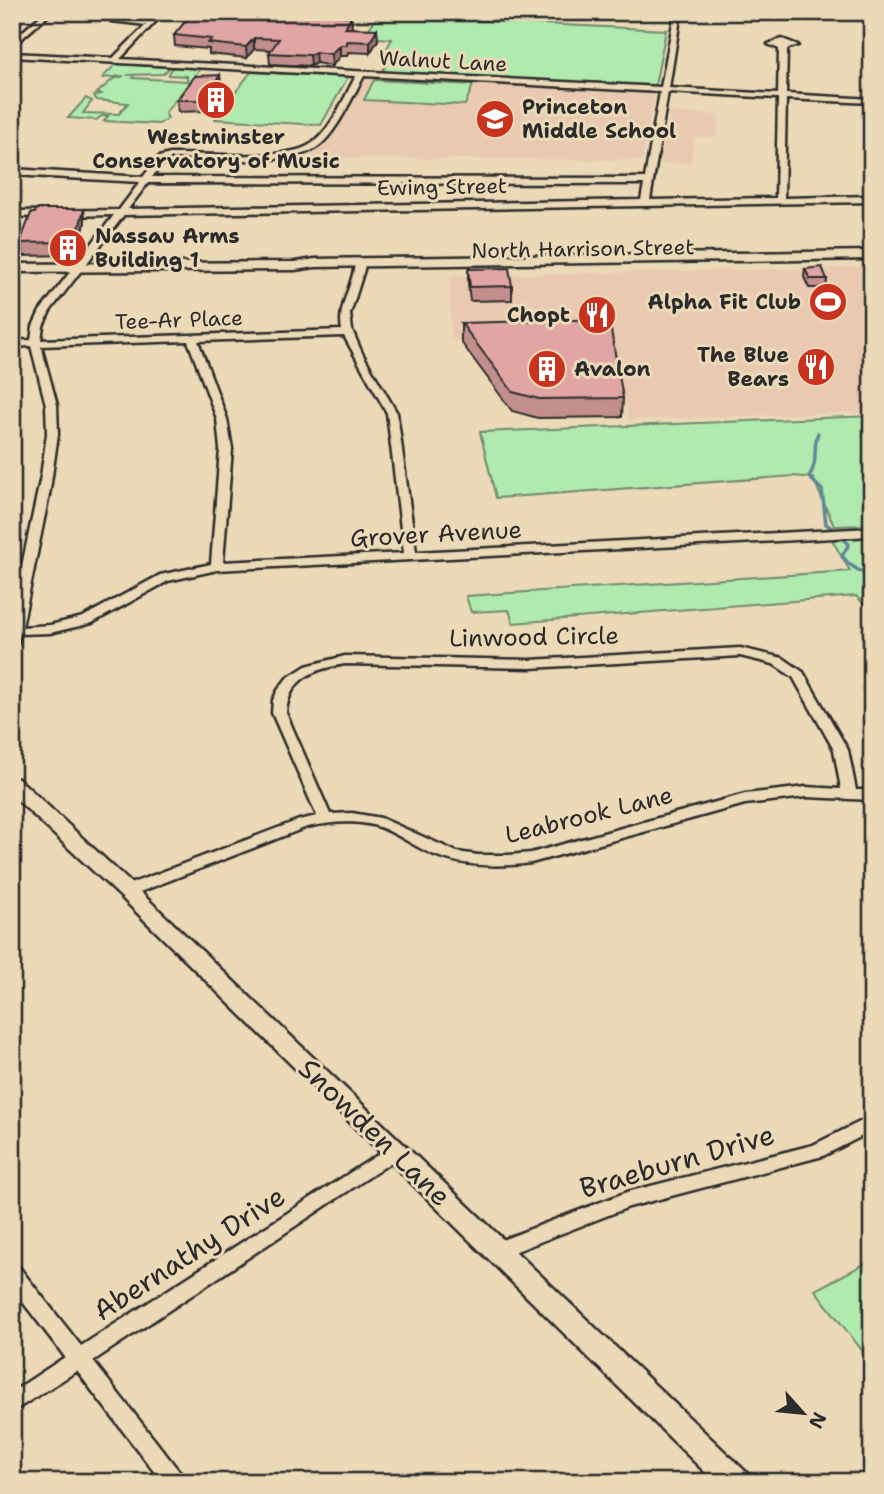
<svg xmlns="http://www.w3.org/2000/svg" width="884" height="1494" viewBox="0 0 884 1494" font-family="'Shantell Sans',sans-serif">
  <rect width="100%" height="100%" fill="#ecd9b7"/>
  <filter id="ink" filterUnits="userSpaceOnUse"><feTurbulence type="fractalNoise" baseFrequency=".0143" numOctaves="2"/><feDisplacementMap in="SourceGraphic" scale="14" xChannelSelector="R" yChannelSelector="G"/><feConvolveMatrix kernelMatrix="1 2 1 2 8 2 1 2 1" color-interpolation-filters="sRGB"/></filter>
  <g filter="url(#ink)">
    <path fill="#e9cab1" d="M366,78L649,92L655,94L642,160L284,158L310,153L323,146Z
      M670,112L719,115L717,136L694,138L691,164L660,163Z
      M872,267V412L629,420L608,337L451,341L450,276Z"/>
    <path fill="#b1eaae" stroke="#6e8a6c" stroke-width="2" d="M378,16L666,30L655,86L382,72L390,58L382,57L392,39L363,37Z
      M116,64L170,67L163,74L127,75H134L133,78L187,81V76L168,75L173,67L200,69L165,113L168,118L159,124L104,121L108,116H102L96,120L68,118L86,98L92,101L83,113L119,114L128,103L97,100L94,96L101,94L97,93L113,79L124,76L102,78Z
      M251,72L348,77L321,125L215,119Z
      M374,80L473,85L465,105L364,100Z
      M872,416V525L834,526L813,478L794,476L496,498L480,432Z
      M872,537V612L856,596L513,623L509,610L471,612L466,596L850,571L832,540Z
      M872,1260V1363L815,1290Z"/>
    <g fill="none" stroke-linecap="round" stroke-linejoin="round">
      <path stroke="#60889a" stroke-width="3.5" d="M818,433C812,448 819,461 809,477L822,490L826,524L833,529
        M843,539L849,544L842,556L849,564L872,579"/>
      <defs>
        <path id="street" d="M45,12H52L12,47V41Z
          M675,12H681L669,88L778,94L779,49L768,44L782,39L798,45L787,49L786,94L872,99V103L786,99L784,198L872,196V202L124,215L50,311L43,326L41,340L342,330C337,306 353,287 355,263L360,260L365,263L364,270L350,314L352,330L362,353L397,413L416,552L872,528V536L217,570L168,581L92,623L50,633L20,634L17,645L12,646V613L41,476L47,434L46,405L31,346L12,347V341L31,340L33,326L40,311L114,215L12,217V211L119,210L140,182L12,175V169L143,177L159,157L170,154C203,153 285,162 311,144C332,130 344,97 356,76L12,57V53L113,58L146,25L111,21L109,18L156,16L158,19L120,59L661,87ZM364,76L660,92L645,178L152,177L165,161L171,158C208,158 286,167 316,148C336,135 352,97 364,76ZM668,92L778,98L776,198L650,200ZM148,183L644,184L641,200L128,209ZM344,336L387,413L404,553L223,562L232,449L227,419L198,341ZM188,341L217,419L220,449L211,564L160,575L83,617L50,625L22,627L50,490L58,434L57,405L41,346Z
          M740,648L783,658L803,672L848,750L856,790H872V800L806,797L745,804L531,863C501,867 469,867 440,857C419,850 402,836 382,828C359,819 331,822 307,827L132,895H122L119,891L122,887L299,820L317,816L272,713L273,700L278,690L287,678L306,666L345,656L530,660ZM740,656L773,664L793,677L834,750L841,789L806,787L745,794L531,853L509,855H478L457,852L381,818L352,813L330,814L286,713C289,678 314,669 345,664L530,668Z
          M872,1116V1131L823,1156L629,1207L496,1259L489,1257L487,1251L489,1245L627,1192L813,1145Z
          M396,1143L402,1145L405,1150L402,1155L93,1361L182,1475L185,1482H162L77,1371L12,1412V1392L65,1357L12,1288V1265L19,1267L81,1346Z"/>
        <path id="secondary" d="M872,251V259L315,267L295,270L12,272V264L295,262L315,259Z
          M12,778L19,779L134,886L746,1472L750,1482H715L120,896L12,795Z"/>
      </defs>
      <use href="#street" stroke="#2b2b2b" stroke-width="5"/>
      <use href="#secondary" stroke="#2b2b2b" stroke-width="5"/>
      <use href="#street" fill="#ecd9b7" fill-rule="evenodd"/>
      <use href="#secondary" fill="#ecd9b7" fill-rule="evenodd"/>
    </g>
    <path fill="#c28f8d" stroke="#2b2b2b" stroke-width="2" d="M209,16L246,18L351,16V28L378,40L370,53L348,52L347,56H340L332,66L316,63L311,66L270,64L269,53L271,50L254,49L247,58L209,54V49L175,46L174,35Z
      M220,75L221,87L205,111L178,112L177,100Z
      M84,209L85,222L80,245H75L69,255L23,256L20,243Z
      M468,269L512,286V300L470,301L468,283Z
      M805,269L827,279L826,288H809L804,277Z
      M461,323L623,398L622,417L538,418L512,411L461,342Z"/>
    <path fill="#9e7473" stroke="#2b2b2b" stroke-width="2" d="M347,14V24L351,16L352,27L346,38V16Z
      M377,29L378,40L370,53V42Z
      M254,38V49L247,58L246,47Z
      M340,45V56L332,66L331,54Z
      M315,52L316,63L311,66L310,55Z
      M220,75L221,87L205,111L204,100Z
      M12,94L16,116L12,120Z
      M84,209L85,222L80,245L78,232Z
      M73,232L75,245L69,255L67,242Z"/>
    <path fill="#e1a6a4" stroke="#2b2b2b" stroke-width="2" d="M193,12L209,13L206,16L246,18L251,12H328L347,14L346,16H351L345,28L377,29L370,42L347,41V45H340L331,54L315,52L310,55L269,53L279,39L254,38L246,47L208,43L212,39L174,35Z
      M220,75L204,100H177L195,76Z
      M36,209H84L78,232H73L67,242L20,243L31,213H35Z
      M822,267L827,279H810L805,269Z
      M509,268L512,286L470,287L468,269Z
      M609,319L623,398L539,399L513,392L461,323Z"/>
  </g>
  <defs>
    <symbol id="building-disc" viewBox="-11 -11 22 22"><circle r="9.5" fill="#c8321e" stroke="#ecd9b7"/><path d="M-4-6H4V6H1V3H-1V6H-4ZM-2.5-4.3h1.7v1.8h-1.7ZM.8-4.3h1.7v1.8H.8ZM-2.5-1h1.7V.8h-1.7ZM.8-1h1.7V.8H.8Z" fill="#fff"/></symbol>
    <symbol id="school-disc" viewBox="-11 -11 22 22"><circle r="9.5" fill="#c8321e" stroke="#ecd9b7"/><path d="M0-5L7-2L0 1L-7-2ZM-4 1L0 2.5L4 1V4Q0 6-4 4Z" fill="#fff"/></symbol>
    <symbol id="stadium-disc" viewBox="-11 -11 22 22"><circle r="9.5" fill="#c8321e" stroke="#ecd9b7"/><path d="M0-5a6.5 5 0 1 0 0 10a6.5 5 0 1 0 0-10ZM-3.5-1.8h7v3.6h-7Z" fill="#fff"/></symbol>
    <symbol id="restaurant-disc" viewBox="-11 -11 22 22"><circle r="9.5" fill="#c8321e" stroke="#ecd9b7"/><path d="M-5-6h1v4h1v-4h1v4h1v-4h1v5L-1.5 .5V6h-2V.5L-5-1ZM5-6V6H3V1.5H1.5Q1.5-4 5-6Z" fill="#fff"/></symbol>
  </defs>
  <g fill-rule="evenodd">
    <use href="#building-disc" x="194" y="78" width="44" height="44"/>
    <use href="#school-disc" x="473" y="97" width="44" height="44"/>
    <use href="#building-disc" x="46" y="226" width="44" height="44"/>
    <use href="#stadium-disc" x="806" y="280" width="44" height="44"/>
    <use href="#restaurant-disc" x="575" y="293" width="44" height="44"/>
    <use href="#restaurant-disc" x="794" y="345" width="44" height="44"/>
    <use href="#building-disc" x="525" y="347" width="44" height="44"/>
  </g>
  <g text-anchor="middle" stroke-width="6" stroke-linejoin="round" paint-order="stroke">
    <g font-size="21" fill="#2b2b2b" stroke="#ecd9b7">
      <text transform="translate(443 61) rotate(3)" y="7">Walnut Lane</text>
      <text transform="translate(442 187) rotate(-1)" y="7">Ewing Street</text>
      <text transform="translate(583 249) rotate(-1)" y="7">North Harrison Street</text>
      <text transform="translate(179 320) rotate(-2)" y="7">Tee-Ar Place</text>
    </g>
    <g font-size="21" font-weight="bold" fill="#2b2b2b" stroke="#ecd9b7" text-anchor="start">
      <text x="522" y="114">Princeton<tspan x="522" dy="24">Middle School</tspan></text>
      <text x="216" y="144" text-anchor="middle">Westminster<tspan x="216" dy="24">Conservatory of Music</tspan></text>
      <text x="95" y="243">Nassau Arms<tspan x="95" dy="24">Building 1</tspan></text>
      <text x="801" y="309" text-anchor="end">Alpha Fit Club</text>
      <text x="570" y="322" text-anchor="end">Chopt</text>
      <text x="789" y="362" text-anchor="end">The Blue<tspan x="789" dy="24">Bears</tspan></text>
      <text x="574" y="376">Avalon</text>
    </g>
    <g font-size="24" fill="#2b2b2b" stroke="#ecd9b7">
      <text transform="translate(436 534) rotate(-3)" y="8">Grover Avenue</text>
      <text transform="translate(534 637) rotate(-1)" y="8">Linwood Circle</text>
      <text transform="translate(589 815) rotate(-14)" y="8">Leabrook Lane</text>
    </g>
    <g font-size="28" fill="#2b2b2b" stroke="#ecd9b7">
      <text transform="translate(375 1132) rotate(44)" y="10">Snowden Lane</text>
      <text transform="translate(677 1161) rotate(-16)" y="10">Braeburn Drive</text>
      <text transform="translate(189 1253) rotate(-33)" y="10">Abernathy Drive</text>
    </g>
  </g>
  <rect width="884" height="1494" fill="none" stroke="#ecd9b7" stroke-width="42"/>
  <rect x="21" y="21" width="842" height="1452" fill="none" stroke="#2b2b2b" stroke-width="2.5" filter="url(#ink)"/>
  <g transform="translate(803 1413) rotate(117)" stroke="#ecd9b7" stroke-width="5" paint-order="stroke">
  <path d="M0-5L12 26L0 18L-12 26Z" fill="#2b2b2b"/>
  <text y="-10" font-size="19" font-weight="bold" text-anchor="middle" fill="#2b2b2b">N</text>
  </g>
</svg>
